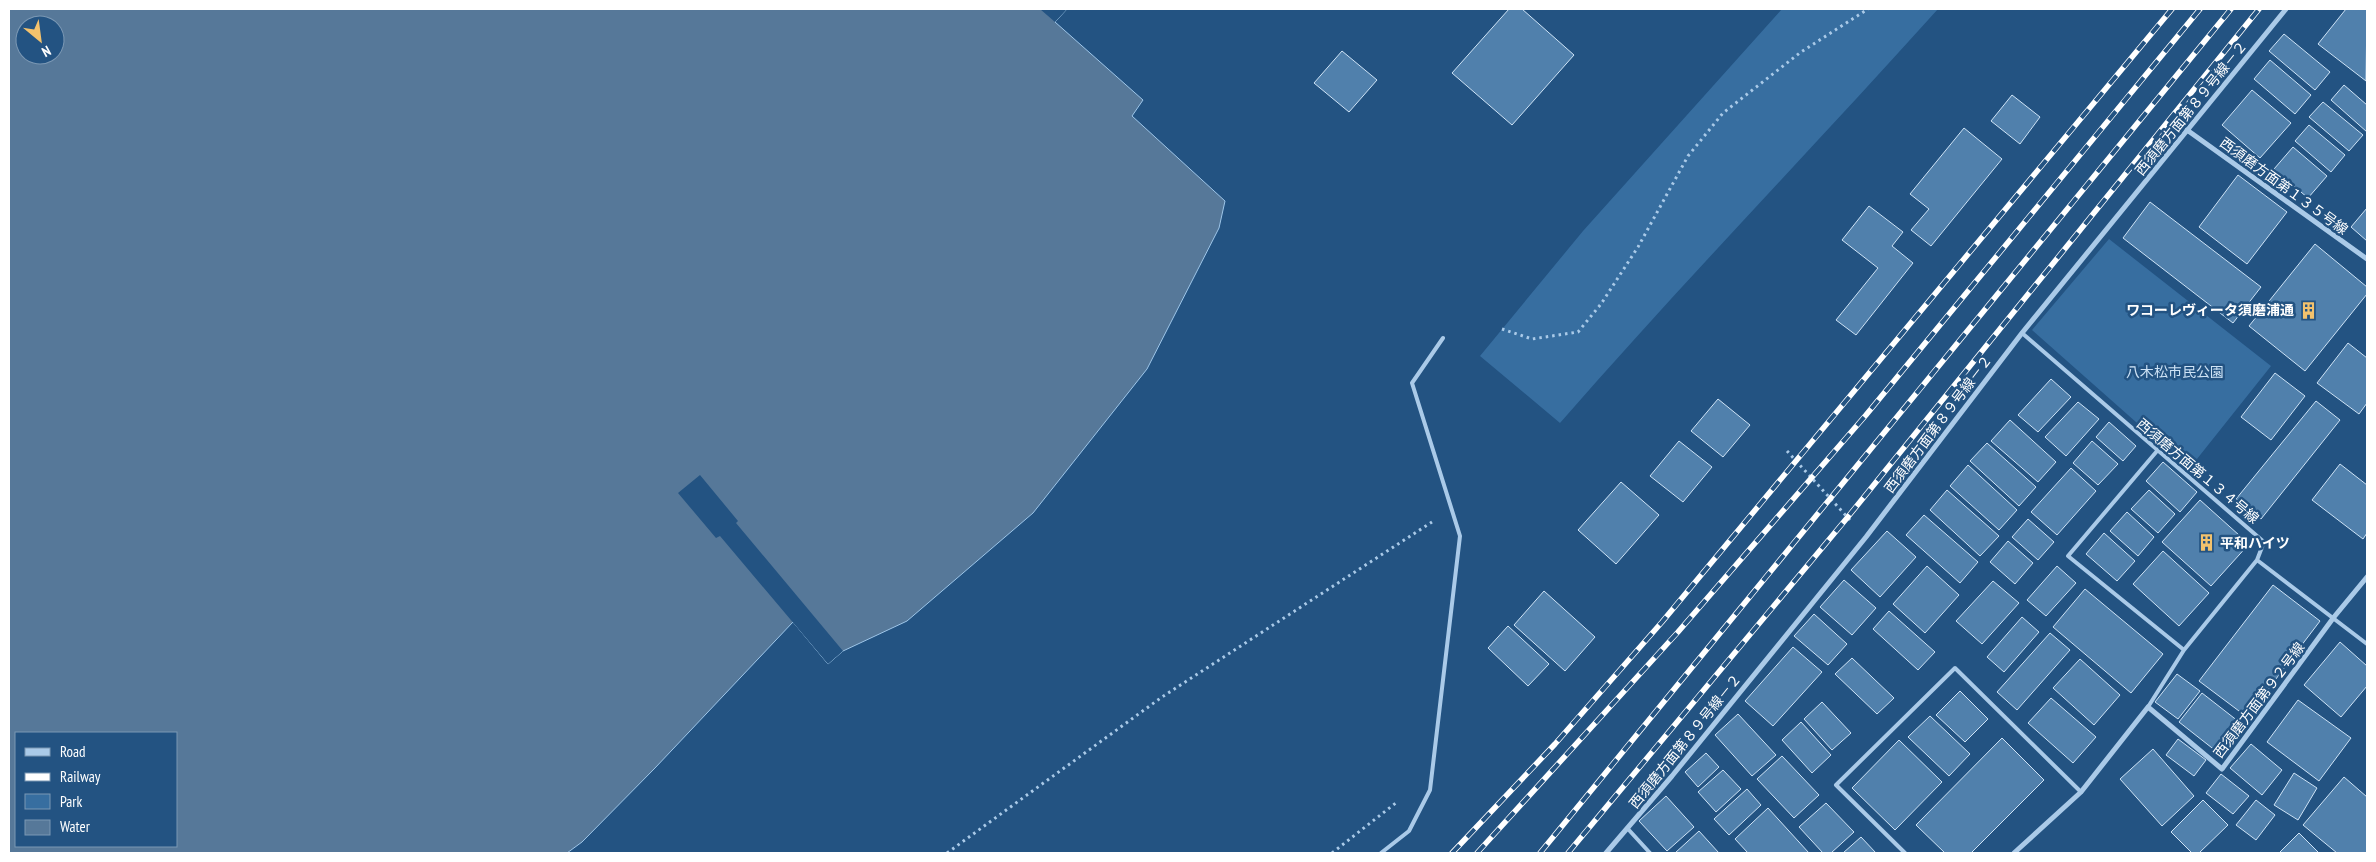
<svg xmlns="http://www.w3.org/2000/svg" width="2376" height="862" viewBox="0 0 2376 862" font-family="'PT Sans Narrow','Noto Sans JP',sans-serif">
  <rect width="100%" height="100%" fill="#235382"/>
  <path fill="#376ea0" d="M1782,9H1938C1813,148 1683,282 1560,423L1480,356L1583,231Z
    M2109,239L2271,366L2189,469L2032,330Z"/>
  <path fill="#567899" stroke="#9ec6e9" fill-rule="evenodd" d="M9,9H1067L1055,22L1143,100L1132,116L1225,201L1219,228L1147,369L1033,513L907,621L843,651L828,664L793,622L655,768L582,842L567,853H9ZM25,25H55V55H25ZM16,733H176V846H16Z"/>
  <path fill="#235382" d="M1040,9H1067L1055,22Z
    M700,475L738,521L736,523L843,651L828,664L720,536L716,538L678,493Z"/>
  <path fill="#5080ac" stroke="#cee3f6" d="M1509,9H1522L1574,55L1512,125L1452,73Z
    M2346,9H2367L2366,81L2318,44Z
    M2284,34L2330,72L2315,90L2269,51Z
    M1342,51L1377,80L1349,112L1314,83Z
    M2270,60L2311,95L2295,114L2254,79Z
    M2344,85L2367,105V132L2331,100Z
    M2252,90L2291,123L2260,158L2222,125Z
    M2012,95L2040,117L2020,144L1991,121Z
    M2323,102L2363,135L2349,151L2309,117Z
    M2309,125L2345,155L2331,172L2295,141Z
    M1964,128L2002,159L1931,246L1911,230L1929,209L1910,194Z
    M2293,147L2327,176L2308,198L2274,169Z
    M2238,175L2287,212L2247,264L2199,227Z
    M2150,202L2261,287L2233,323L2123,238Z
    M1869,206L1903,232L1892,246L1913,263L1856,335L1836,320L1878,268L1842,240Z
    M2367,208V241L2351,227Z
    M2315,244L2367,287V294L2305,371L2249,326Z
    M2348,343L2367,358V403L2359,414L2317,383Z
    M2275,373L2305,396L2271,440L2241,417Z
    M2051,379L2071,397L2038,432L2018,415Z
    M1718,399L1750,425L1723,457L1691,431Z
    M2316,401L2340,420L2261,519L2236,499Z
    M2078,402L2099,419L2066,456L2045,437Z
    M2010,420L2056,462L2038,482L1991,441Z
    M2109,422L2136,446L2123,461L2096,437Z
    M1679,441L1712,467L1683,502L1650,476Z
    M2092,441L2118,464L2098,485L2073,463Z
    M1987,443L2036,487L2019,506L1970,461Z
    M2163,462L2197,492L2180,512L2146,481Z
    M2340,464L2367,485V533L2363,539L2312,500Z
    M1968,465L2017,510L1999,530L1950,486Z
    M2071,468L2096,491L2057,535L2031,512Z
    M1621,482L1659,515L1616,564L1578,530Z
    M1947,490L1999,536L1980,556L1930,510Z
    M2149,490L2175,514L2158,533L2131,509Z
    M2200,500L2249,544L2211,586L2162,542Z
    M2127,512L2154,537L2138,556L2110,531Z
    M1924,515L1978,562L1960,583L1906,535Z
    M2028,519L2054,542L2038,560L2012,537Z
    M1887,531L1916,557L1880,597L1851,570Z
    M2104,533L2135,561L2117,581L2086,554Z
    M2008,541L2033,563L2015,584L1990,562Z
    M2163,551L2209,593L2179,626L2133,584Z
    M1927,566L1959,595L1925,633L1893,604Z
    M2057,566L2076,583L2046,616L2027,600Z
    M1844,580L1876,608L1852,635L1820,607Z
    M1993,581L2019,603L1982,644L1956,621Z
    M2273,585L2320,621L2247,717L2199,681Z
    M2085,589L2163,654L2131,693L2053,627Z
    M1544,591L1595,637L1565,671L1514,625Z
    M1889,611L1935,652L1918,670L1873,629Z
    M1814,614L1847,644L1828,665L1794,636Z
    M2022,617L2039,632L2004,672L1987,657Z
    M1508,626L1549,664L1528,686L1488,648Z
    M2050,633L2070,650L2017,710L1997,692Z
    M2340,642L2367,666V686L2341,717L2304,685Z
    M1793,647L1822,672L1773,726L1745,701Z
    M1852,658L1894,698L1877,714L1835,674Z
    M2080,659L2120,695L2094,725L2053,688Z
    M2177,674L2200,691L2178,719L2155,702Z
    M1960,691L1988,719L1965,742L1936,715Z
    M2202,693L2243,725L2221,755L2179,722Z
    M2051,698L2096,737L2073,763L2028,723Z
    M2298,700L2351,738L2319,781L2267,742Z
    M1822,702L1851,733L1832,750L1804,719Z
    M1738,714L1776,755L1752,776L1715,735Z
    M1930,716L1970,754L1949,776L1908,737Z
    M1801,722L1831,755L1812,773L1782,740Z
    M2002,738L2044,780L1971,853H1945L1916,825Z
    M2178,739L2206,760L2194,776L2166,755Z
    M1899,740L1942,782L1895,830L1852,788Z
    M2251,744L2282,770L2262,795L2230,768Z
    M2153,749L2194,796L2162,826L2120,779Z
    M1706,753L1719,767L1698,787L1685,772Z
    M1782,756L1819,795L1794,818L1757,779Z
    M1723,770L1741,789L1716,812L1698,792Z
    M2294,773L2317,788L2298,820L2274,805Z
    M2221,774L2249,796L2233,814L2206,793Z
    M2344,777L2367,797V853H2337L2303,825Z
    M1747,789L1761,805L1729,835L1714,819Z
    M1666,796L1694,827L1667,851L1639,821Z
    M2203,800L2228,825L2199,853H2192L2171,832Z
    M2256,800L2275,815L2256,840L2236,825Z
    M1826,803L1854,832L1831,853H1823L1799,827Z
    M1768,808L1809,853H1748L1735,839Z
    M1699,831L1719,853H1675Z
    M2299,833L2319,853H2279Z
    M1861,837L1876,853H1843Z"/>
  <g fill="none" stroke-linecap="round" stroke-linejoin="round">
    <path stroke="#aacae8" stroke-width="3" stroke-dasharray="2.5 4" stroke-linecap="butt" d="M1502,329L1532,339L1578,332L1601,304L1638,247L1688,156L1723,113L1801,52L1868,9
      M1787,451L1850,520
      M947,853L1162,697L1432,522
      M1332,853L1397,802"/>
    <path stroke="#aacae8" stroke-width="4" d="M2022,333L2264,542L2257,560L2367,644
      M2184,650L2257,560
      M2148,707L2184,650L2068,556L2157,451
      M1628,829L1650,853
      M1381,853L1409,831L1430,790L1460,536L1412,383L1443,338
      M1905,853L1836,785L1955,668L2081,792"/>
    <path stroke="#aacae8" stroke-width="5" d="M2187,130L2367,259
      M1606,853L1672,776L1866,537L2022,333L2286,9
      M2014,853L2081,792L2148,707L2222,769L2334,617L2367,577"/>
    <defs>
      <path id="rail" d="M1452,853L1555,744L1662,622L2172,9
        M1477,853L1678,632L1866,415L2200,9
        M1540,853L2231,9
        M1568,853L1847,518L2259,9"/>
    </defs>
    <use href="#rail" stroke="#fff" stroke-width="5.5"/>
    <use href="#rail" stroke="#235382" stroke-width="4" stroke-dasharray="11" stroke-linecap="butt"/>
  </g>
  <defs>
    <symbol id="building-bare" viewBox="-9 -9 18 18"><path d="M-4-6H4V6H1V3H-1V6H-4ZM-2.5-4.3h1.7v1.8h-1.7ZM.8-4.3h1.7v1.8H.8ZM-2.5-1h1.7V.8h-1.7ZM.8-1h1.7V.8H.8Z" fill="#f3c26d" stroke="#235382" stroke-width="2.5" paint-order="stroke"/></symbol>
  </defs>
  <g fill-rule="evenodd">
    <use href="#building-bare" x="2296" y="298" width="25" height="25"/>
    <use href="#building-bare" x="2194" y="530" width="25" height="25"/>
  </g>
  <g text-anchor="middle" stroke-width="5" stroke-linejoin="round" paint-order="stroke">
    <g font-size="14" fill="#fff" stroke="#235382">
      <text transform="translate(2191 108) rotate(-51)" y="5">西須磨方面第８９号線－２</text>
      <text transform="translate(2284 186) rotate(36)" y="5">西須磨方面第１３５号線</text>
      <text transform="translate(1938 424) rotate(-53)" y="5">西須磨方面第８９号線－２</text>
      <text transform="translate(2198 471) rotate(40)" y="5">西須磨方面第１３４号線</text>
      <text transform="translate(2259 700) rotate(-53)" y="5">西須磨方面第９２号線</text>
      <text transform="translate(1685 741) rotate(-51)" y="5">西須磨方面第８９号線－２</text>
    </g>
    <g font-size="14" font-weight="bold" fill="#fff" stroke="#235382" text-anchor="end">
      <text x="2294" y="315">ワコーレヴィータ須磨浦通</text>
      <text x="2220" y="548" text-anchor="start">平和ハイツ</text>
    </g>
    <g font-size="14" fill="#cee3f6" stroke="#235382">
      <text x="2175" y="377">八木松市民公園</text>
    </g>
  </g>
  <rect width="2376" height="862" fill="none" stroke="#ffffff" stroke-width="20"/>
  <rect x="15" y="732" width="162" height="115" fill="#235382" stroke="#7b98b4"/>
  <rect x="25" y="748" width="25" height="8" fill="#aacae8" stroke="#7b98b4"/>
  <text x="60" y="757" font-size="15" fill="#ffffff">Road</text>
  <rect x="25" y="773" width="25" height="8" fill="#ffffff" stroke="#7b98b4"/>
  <text x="60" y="782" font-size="15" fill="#ffffff">Railway</text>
  <rect x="25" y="794" width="25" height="15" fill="#376ea0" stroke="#7b98b4"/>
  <text x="60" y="807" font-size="15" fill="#ffffff">Park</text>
  <rect x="25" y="820" width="25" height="15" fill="#567899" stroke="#7b98b4"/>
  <text x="60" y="832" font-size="15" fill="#ffffff">Water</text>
  <g transform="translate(40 40) rotate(151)"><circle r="24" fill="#235382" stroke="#7b98b4"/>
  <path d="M0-4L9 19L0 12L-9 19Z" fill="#f3c26d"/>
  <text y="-8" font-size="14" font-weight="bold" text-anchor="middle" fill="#ffffff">N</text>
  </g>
</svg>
